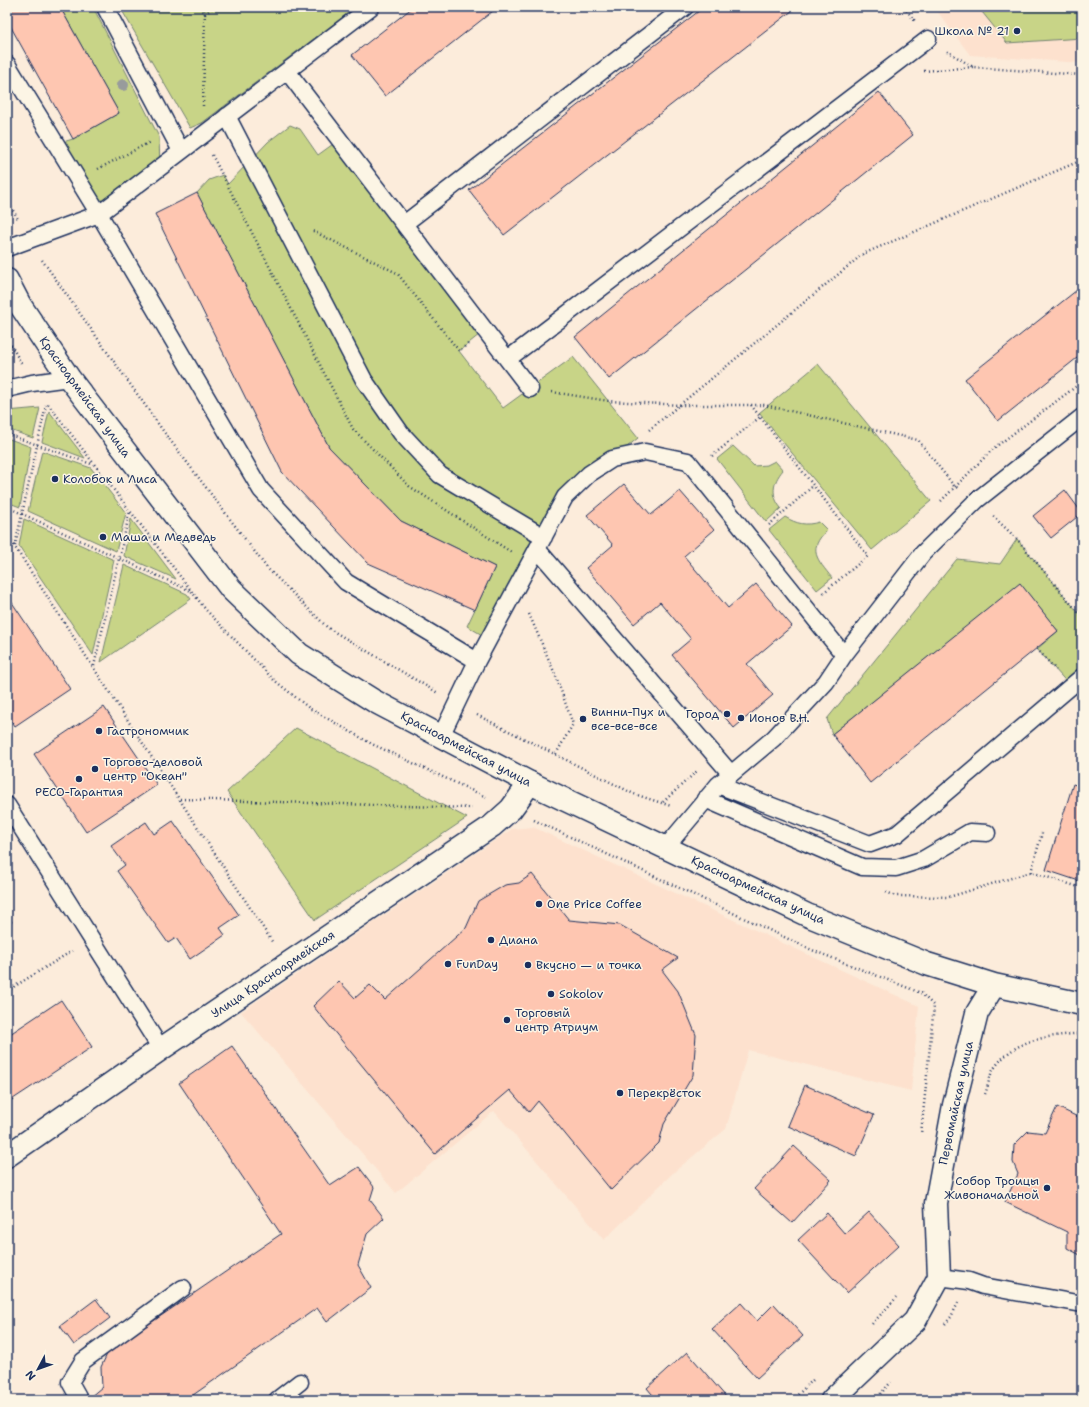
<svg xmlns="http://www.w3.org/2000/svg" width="1089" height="1407" viewBox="0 0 1089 1407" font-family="'Shantell Sans',sans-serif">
  <rect width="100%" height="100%" fill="#fcecdb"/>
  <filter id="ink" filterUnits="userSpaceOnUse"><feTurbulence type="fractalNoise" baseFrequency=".025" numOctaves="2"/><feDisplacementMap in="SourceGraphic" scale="8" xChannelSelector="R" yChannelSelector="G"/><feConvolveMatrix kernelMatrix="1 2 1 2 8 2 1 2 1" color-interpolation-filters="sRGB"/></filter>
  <g filter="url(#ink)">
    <path fill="#fde1ce" d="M934,7H1082V63L970,55Z
      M533,827L919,1006L911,1091L748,1050L726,1129L674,1172L604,1240L494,1111L396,1193L241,1012L512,829Z"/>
    <path fill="#c8d487" stroke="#728272" d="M60,7H93L159,137L160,167L99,214L56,144L73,139L119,113Z
      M120,7H356L202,123L190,128Z
      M978,7H1082V38L1007,43Z
      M290,125L300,129L318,155L340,139L485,330L459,351L503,408L573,357L638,438L565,497L489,639L467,626L495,567L401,521L329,447L197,193L209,180L223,175L228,184L268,142Z
      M818,364L931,501L872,550L759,413Z
      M40,408L33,438L7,429V411Z
      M49,411L85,458L42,442Z
      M7,438L31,447L20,507L7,502Z
      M733,446L754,466L767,465L775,461L783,470C772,483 771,496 781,508L766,522L717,459Z
      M42,451L91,468L126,513L116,551L28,511Z
      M785,517C797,524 806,526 819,522L827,530C807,550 817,559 832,578L817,590L769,530Z
      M24,519L114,560L93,655L19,546Z
      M131,519L176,579L124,556Z
      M1017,539L1082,617V677L1071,687L1037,649L1058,631L1020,584L832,734L827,719L957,559L1000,564Z
      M124,565L187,594L191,599L101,662Z
      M296,728L467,818L315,920L227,792Z"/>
    <path fill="#fec6b1" stroke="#1b2f5e" d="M7,7H60L119,113L73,139L7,20Z
      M413,7H498L385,96L352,55Z
      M704,7H797L504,235L469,190Z
      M879,92L913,135L609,379L575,337Z
      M197,193L329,447L401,521L495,567L475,610L368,563L282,472L155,214Z
      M1082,286V354L998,421L965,379Z
      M624,484L651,515L680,491L714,530L684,556L728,608L756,584L792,626L747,664L773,695L734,728L672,655L691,639L660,602L634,624L586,568L613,545L587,515Z
      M1065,490L1082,513L1051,538L1033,516Z
      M1020,583L1058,631L870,783L832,734Z
      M7,595L70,689L15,726L7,714Z
      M104,707L157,785L86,832L34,754Z
      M1073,784L1082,787V882L1046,870Z
      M173,821L239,915L220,928L225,935L190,959L176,938L168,943L117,871L125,865L111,846L146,822L154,834Z
      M532,874L569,920L620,925L678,958L662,970L678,991L696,1035L693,1075L664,1124L659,1143L611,1190L538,1101L529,1112L510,1090L435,1154L313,1006L339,981L355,998L370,985L385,1000L466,928L478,901L505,885L519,883Z
      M7,916L12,922L7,926Z
      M61,1000L92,1047L7,1103V1036Z
      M232,1046L330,1186L359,1167L374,1187L370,1200L384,1218L367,1234L358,1265L371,1288L327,1322L317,1308L186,1400H92L90,1397L102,1387L101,1367L108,1352L281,1234L179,1083Z
      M805,1085L874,1115L856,1156L788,1126Z
      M1057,1107L1082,1119V1256L1067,1248V1232L1005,1202L1018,1174L1013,1162L1014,1145L1028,1131L1045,1133Z
      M794,1146L831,1180L792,1223L754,1189Z
      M869,1212L899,1245L847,1293L798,1240L827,1213L845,1234Z
      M96,1299L110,1318L74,1345L60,1326Z
      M741,1303L757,1321L774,1304L803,1336L757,1378L712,1329Z
      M687,1352L727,1398L725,1400H657L647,1388Z"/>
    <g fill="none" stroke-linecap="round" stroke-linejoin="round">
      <defs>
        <path id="lane" d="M105,7L181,151
          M7,64L99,214L261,490L346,582L477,661
          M287,71L530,389
          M227,116L364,380L401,433L440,475L544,537
          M404,224L685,7
          M7,248L99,214L371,7
          M508,359L928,39
          M7,389L32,383L69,378
          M537,549L731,774
          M441,736L477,661L565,497L589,474L612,459L645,452L688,461L844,655
          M718,785L870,844L897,834L1082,677
          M705,799L862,867L896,868L924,859L970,832L987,833
          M7,805L161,1049
          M666,847L718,785L774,738L826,682L844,655L923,553L977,500L1082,417
          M939,1277L969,1281L983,1286L1082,1304
          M80,1400L70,1382L83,1361L183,1288
          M277,1400L300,1382"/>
        <path id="street" d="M7,1156L161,1049L492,826L511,809L530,783"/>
        <path id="secondary" d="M7,280L20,305L69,378L231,589L299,654L374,701L530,783L807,915L927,964L994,985L1082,1004
          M832,1400L915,1321L939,1277L936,1203L954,1105L977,1013L994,985"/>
      </defs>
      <use href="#lane" stroke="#1b2f5e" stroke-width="19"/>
      <use href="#street" stroke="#1b2f5e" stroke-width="25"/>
      <use href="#secondary" stroke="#1b2f5e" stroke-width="25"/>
      <path stroke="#1b2f5e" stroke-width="2.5" stroke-dasharray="1 3" stroke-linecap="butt" d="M201,7L205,14L214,7
        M904,7L915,21
        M947,51L973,67L1082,75
        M924,71L973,67
        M203,106L205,7
        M212,155L353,429L409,486L511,552
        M98,169L150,142
        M7,200L18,219
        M313,231L397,273L459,351L468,344
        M42,260L164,432L267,568L328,628L438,693
        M7,338L21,363
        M552,392L609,401L680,405H764L918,440L954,486L958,488
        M48,404L206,610L274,680L309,708L372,744L486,797
        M751,405L868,556L823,593
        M649,430L863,254L1082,160
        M7,434L94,465
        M712,456L760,417
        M941,501L994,448L1082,382
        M7,507L191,591
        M993,516L1017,539L1082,617
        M769,525L813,486
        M7,535L273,943
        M15,546L46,405
        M529,614L555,674L573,724L556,754
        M1037,649L1056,670
        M94,666L130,511
        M477,715L634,794L671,806
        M180,799L472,808
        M663,802L697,771
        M534,820L812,950L921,993L934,1006L921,1134
        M1031,872L1042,833
        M886,892L896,896L949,897L1031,872L1082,888
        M7,991L72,951
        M985,1094C988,1087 989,1077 993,1070C1015,1037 1047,1037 1082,1033
        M872,1324L897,1297
        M945,1324L951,1317L958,1303
        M792,1400L813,1380
        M875,1400L891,1382"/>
      <use href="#lane" stroke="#fcf5e5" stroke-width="16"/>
      <use href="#street" stroke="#fcf5e5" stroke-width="22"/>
      <use href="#secondary" stroke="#fcf5e5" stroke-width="22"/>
    </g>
    <circle fill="#989b9c" cx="123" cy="85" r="6"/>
  </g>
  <g fill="#1b2f5e" stroke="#fcf5e5" stroke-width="1.5">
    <circle cx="1017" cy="31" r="4"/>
    <circle cx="55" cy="479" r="4"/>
    <circle cx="103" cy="537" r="4"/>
    <circle cx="727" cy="714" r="4"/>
    <circle cx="741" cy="718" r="4"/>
    <circle cx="583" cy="719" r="4"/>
    <circle cx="99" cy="731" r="4"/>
    <circle cx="95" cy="769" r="4"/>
    <circle cx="79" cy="779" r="4"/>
    <circle cx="539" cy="904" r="4"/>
    <circle cx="491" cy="940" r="4"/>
    <circle cx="448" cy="964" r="4"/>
    <circle cx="528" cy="965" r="4"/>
    <circle cx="551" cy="994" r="4"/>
    <circle cx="507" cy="1020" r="4"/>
    <circle cx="620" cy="1093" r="4"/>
    <circle cx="1047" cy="1188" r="4"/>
  </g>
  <g text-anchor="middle" stroke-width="3" stroke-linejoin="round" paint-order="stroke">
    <g font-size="12" fill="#1b2f5e" stroke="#fcf5e5" text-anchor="start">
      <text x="1009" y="35" text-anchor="end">Школа № 21</text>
      <text x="63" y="483">Колобок и Лиса</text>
      <text x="111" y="541">Маша и Медведь</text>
      <text x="591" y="716">Винни-Пух и<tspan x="591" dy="14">все-все-все</tspan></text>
      <text x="719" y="718" text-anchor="end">Город</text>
      <text x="749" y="722">Ионов В.Н.</text>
      <text x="107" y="735">Гастрономчик</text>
      <text x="103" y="766">Торгово-деловой<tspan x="103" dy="14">центр "Океан"</tspan></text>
      <text x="79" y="796" text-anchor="middle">РЕСО-Гарантия</text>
      <text x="547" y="908">One Price Coffee</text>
      <text x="499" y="944">Диана</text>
      <text x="456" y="968">FunDay</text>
      <text x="536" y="969">Вкусно — и точка</text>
      <text x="559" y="998">Sokolov</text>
      <text x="515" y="1017">Торговый<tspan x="515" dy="14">центр Атриум</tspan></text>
      <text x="628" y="1097">Перекрёсток</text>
      <text x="1039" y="1185" text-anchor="end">Собор Троицы<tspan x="1039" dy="14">Живоначальной</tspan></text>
    </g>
    <g font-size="12" fill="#1b2f5e" stroke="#fcf5e5">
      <text transform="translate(85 397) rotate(54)" y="4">Красноармейская улица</text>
      <text transform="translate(466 749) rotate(28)" y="4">Красноармейская улица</text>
      <text transform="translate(758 890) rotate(25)" y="4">Красноармейская улица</text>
      <text transform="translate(273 974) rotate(-34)" y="4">Улица Красноармейская</text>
      <text transform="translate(956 1103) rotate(-78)" y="4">Первомайская улица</text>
    </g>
  </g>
  <rect width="1089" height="1407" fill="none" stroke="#fcf5e5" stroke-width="24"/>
  <rect x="12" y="12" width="1065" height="1383" fill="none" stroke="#1b2f5e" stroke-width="1.5" filter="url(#ink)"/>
  <g transform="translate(38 1369) rotate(229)" stroke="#fcf5e5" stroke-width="3" paint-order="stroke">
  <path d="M0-3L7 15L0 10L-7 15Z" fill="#1b2f5e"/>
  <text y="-6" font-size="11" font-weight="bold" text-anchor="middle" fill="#1b2f5e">N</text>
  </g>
</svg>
